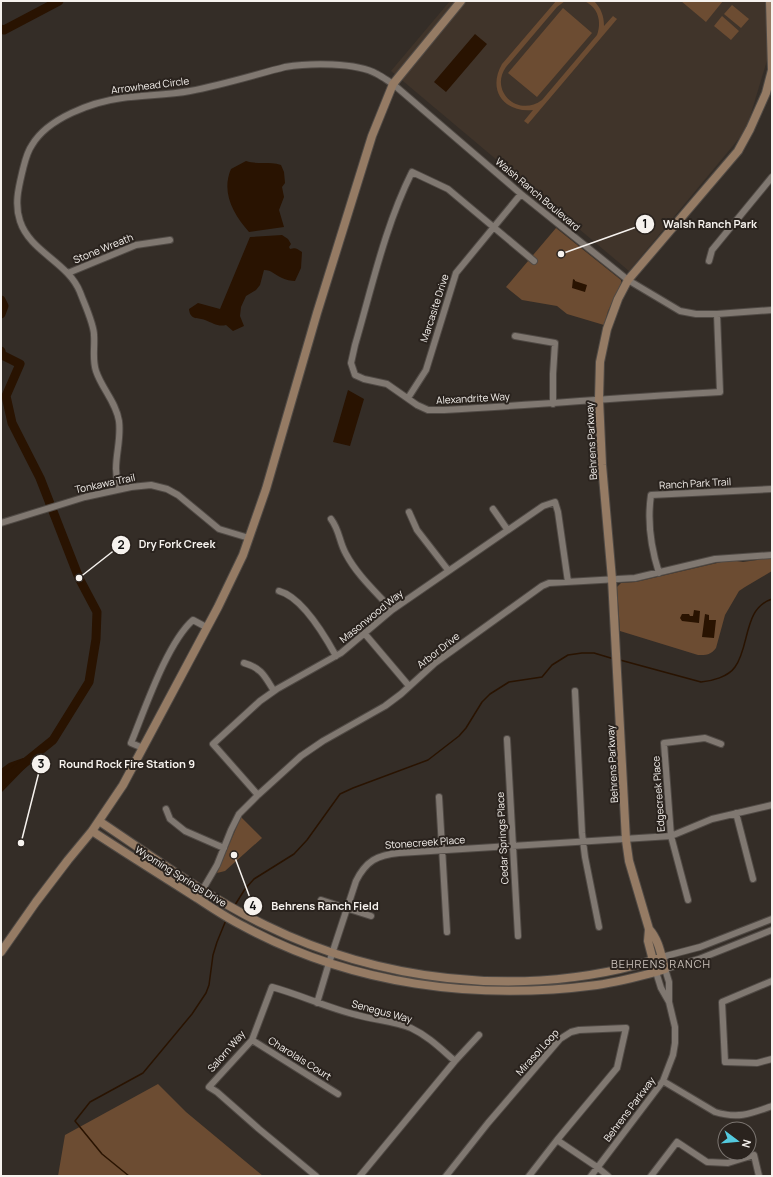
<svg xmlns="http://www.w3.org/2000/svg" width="773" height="1177" viewBox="0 0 773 1177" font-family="Manrope,sans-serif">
  <rect width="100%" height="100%" fill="#342d27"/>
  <path fill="#40342a" d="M450,1H765L768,57L746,130L629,271L391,71Z"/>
  <path fill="#6c4c32" d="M556,1H565L557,7L506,67C489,91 518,118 542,100L597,35C602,21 598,7 584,1H594C601,8 604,16 604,26L613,16L617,19L528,124L524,121L533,110C504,113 487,90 502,64Z
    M681,1H723L706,22Z
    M732,5L749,19L741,28L724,14Z
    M563,8L592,33L537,97L508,73Z
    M722,16L739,31L731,40L714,26Z
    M556,228L621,280V284L608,311L604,325L567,314L557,306L522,300L506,287Z
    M760,558H772V571L745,587L739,591L725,615L716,648C711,655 706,655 698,655L620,631L617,587L621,583L636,582L730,560L743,562L757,560Z
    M241,817L262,838L225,871L217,873Z
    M158,1084L186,1112L263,1176H58L65,1135Z"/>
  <path fill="#291301" d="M475,34L487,44L446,92L434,82Z
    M246,161C258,165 269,161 281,165L284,172L285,183L282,187L284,197L279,210L284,227L249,232C233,214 221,192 231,169Z
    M282,235L288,239L291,244L289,247L290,249C296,247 297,249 302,252L301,268L295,281C291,281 286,280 282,278C275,275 272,270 264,270L260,285L256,290L246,296L241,307L240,316L244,326L233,331L226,325C218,327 213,323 205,320C199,317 190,321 189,309L198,303L220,309L250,237Z
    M573,279L575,280V281L587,285L585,292L572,288Z
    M348,390L364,399L350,446L333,442Z
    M694,610L700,611L699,623L682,621L680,618L682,614H689L690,616H693Z
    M705,614L709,615V620H716L714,638L702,637Z
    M23,758L32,761L1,793V769L9,763Z"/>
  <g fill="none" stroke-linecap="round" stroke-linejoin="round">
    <path stroke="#291301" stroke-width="1.5" d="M620,660L701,682C712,681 728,677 735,667C750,647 743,608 772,599
      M235,905L245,889L254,879L294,854L307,840L340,794L353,788L428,760L459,736L466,728L482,702L490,694L509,682L542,677L552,665L568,655L582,653H594L614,659
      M129,1176L102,1154L75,1121L90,1102L143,1073L192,1014L206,993L209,985L213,955L217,942L226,920"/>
    <path stroke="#291301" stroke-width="9" d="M1,29L4,30L59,1
      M1,300L4,306L1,314
      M1,351L2,355L20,364L6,396L12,423L40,478L79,578L97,612L96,639L89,682L53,740L1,782"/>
    <defs>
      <path id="street" d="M534,261L448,189L412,172C385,226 372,287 355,345L351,363L355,375L364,379L387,384L417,405L428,410H444C536,405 627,397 720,392L717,314
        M709,261L712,250L772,177
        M68,273L136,245L170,240
        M515,336L555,343L553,374V404
        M408,398L426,370L456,273L521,194
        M119,489C111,463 122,445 119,421C116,402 102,389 96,371C92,359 95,348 94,335C94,324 84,303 80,292C68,262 30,252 20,221C14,203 19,186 23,169C25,161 27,152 32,145C48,118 92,102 122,98C144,95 168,95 190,91C222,85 254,75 285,67C309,63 356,62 377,74C383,77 388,81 393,84L521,194L628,280L680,311L696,314H717L772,310
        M493,509L507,529
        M409,512L417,530L448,570
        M331,519C340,531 339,542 346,554C357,575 376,592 392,610
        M1,523L85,497L131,487L151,485L167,489L178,495L219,529L249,538
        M659,573C651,548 647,522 651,495L772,489
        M279,591C302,597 325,636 336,656
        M365,634L409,686
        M244,663C262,668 265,677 274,691
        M575,691L582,833L585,857L599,927
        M507,739L518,936
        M143,748L131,743C145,709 167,643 193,620L206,627
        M258,795L213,744L260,701L277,689L341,653L392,610L543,506L555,502L558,512L568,582
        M439,797L447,932
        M166,809L170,819L185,831L224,848
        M736,813L753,879
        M200,894L217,865L231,830L239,814L258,795L301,756L323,741L385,706L401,694L435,663L542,586L549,583L635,578L715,559L772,555
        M321,900L371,916
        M688,900L671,836L664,743L705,738L721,744
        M662,957L700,947L772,919
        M656,972L661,988L669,1002V982L665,969L699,959L772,930
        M772,981L722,1002L725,1062L757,1063L772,1059
        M317,1003L329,963L356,881C366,861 377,855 399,853L671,836L712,819L772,805
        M252,1040L338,1094
        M663,1081L715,1112C738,1119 750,1114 772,1106
        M557,1140L597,1167L608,1176
        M316,1176L259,1129L217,1092L209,1087L252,1040L272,987C301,995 328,1008 357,1015C374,1020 394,1021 411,1028C428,1036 441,1049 455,1061
        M360,1176L455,1061L479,1035
        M446,1176L488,1123L560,1039L571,1032L579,1030L626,1028L617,1068L557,1140L529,1176
        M591,1176L663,1081L673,1055L675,1043V1027L669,1002
        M651,1176L677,1142L707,1162L728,1163L754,1155L759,1176"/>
      <path id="secondary" d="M99,821C153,857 207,897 265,925C379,981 514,997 637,965C644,964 650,960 657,959
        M92,831C127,854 162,876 197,898C212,908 227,918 243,926C352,985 476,1001 597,985C617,982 637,977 656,972L665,969C661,955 659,940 649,929
        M1,952L36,902L68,860L92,831L123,785L218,607L243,555L266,489L317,313L372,136L393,84L461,1
        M656,972L648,941L649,929L629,861L626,840L612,579L602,465L599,399L600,362L607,329L618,299L628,280L738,151L750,129L766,93L772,70L770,1"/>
    </defs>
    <use href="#street" stroke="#504a45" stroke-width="8"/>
    <use href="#secondary" stroke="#504a45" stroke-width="10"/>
    <use href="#street" stroke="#807871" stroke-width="6"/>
    <use href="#secondary" stroke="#957b64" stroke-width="8"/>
  </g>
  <g text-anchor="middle" stroke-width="4" stroke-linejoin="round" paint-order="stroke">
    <g font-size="10" fill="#f6f2ee" stroke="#2a231e">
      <text transform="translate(150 85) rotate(-7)" y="4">Arrowhead Circle</text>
      <text transform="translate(538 194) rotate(40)" y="4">Walsh Ranch Boulevard</text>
      <text transform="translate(103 248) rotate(-22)" y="4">Stone Wreath</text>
      <text transform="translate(434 308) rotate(-72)" y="4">Marcasite Drive</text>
      <text transform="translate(473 398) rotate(-3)" y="4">Alexandrite Way</text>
      <text transform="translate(591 441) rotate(-93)" y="4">Behrens Parkway</text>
      <text transform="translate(105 483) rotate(-12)" y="4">Tonkawa Trail</text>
      <text transform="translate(695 483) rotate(-3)" y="4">Ranch Park Trail</text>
      <text transform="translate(371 616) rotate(-39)" y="4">Masonwood Way</text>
      <text transform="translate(438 650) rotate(-38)" y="4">Arbor Drive</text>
      <text transform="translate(612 764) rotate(-93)" y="4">Behrens Parkway</text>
      <text transform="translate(658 794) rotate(-94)" y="4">Edgecreek Place</text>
      <text transform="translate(502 838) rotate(-93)" y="4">Cedar Springs Place</text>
      <text transform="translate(425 842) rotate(-4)" y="4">Stonecreek Place</text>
      <text transform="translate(181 876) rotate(32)" y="4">Wyoming Springs Drive</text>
      <text transform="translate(382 1011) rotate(15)" y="4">Senegus Way</text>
      <text transform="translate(226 1051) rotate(-49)" y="4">Salorn Way</text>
      <text transform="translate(537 1052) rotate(-48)" y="4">Mirasol Loop</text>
      <text transform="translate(300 1058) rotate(32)" y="4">Charolais Court</text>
      <text transform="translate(629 1109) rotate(-53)" y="4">Behrens Parkway</text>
    </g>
    <g font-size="11" letter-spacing="1" fill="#cac1ba" stroke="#2a231e">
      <text x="661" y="968">BEHRENS RANCH</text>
    </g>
  </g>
  <path fill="none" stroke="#f6f2ee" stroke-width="1.5" d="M561 254L645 224M79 578L121 545M21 843L41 764M234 855L253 906"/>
  <g fill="#f6f2ee" stroke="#2a231e" stroke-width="1.5">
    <circle cx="561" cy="254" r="4"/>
    <circle cx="79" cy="578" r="4"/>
    <circle cx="21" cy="843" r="4"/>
    <circle cx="234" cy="855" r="4"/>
    <circle cx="645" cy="224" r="10"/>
    <circle cx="121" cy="545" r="10"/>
    <circle cx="41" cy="764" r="10"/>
    <circle cx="253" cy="906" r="10"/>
  </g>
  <g font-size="12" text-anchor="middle" font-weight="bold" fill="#111">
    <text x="645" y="228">1</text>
    <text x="121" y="549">2</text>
    <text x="41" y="768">3</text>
    <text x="253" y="910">4</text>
  </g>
  <g font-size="11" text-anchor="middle" font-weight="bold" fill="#f6f2ee" stroke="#2a231e" stroke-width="4" stroke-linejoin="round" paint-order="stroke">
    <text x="710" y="228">Walsh Ranch Park</text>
    <text x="177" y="548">Dry Fork Creek</text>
    <text x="127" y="768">Round Rock Fire Station 9</text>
    <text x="325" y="910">Behrens Ranch Field</text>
  </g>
  <rect width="773" height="1177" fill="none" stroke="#f6f2ee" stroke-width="4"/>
  <g transform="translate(737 1141) rotate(106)"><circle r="19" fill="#2a231e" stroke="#7c7671"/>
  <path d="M0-3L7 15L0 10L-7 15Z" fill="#54cade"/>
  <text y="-6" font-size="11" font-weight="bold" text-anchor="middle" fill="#f6f2ee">N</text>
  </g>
</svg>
